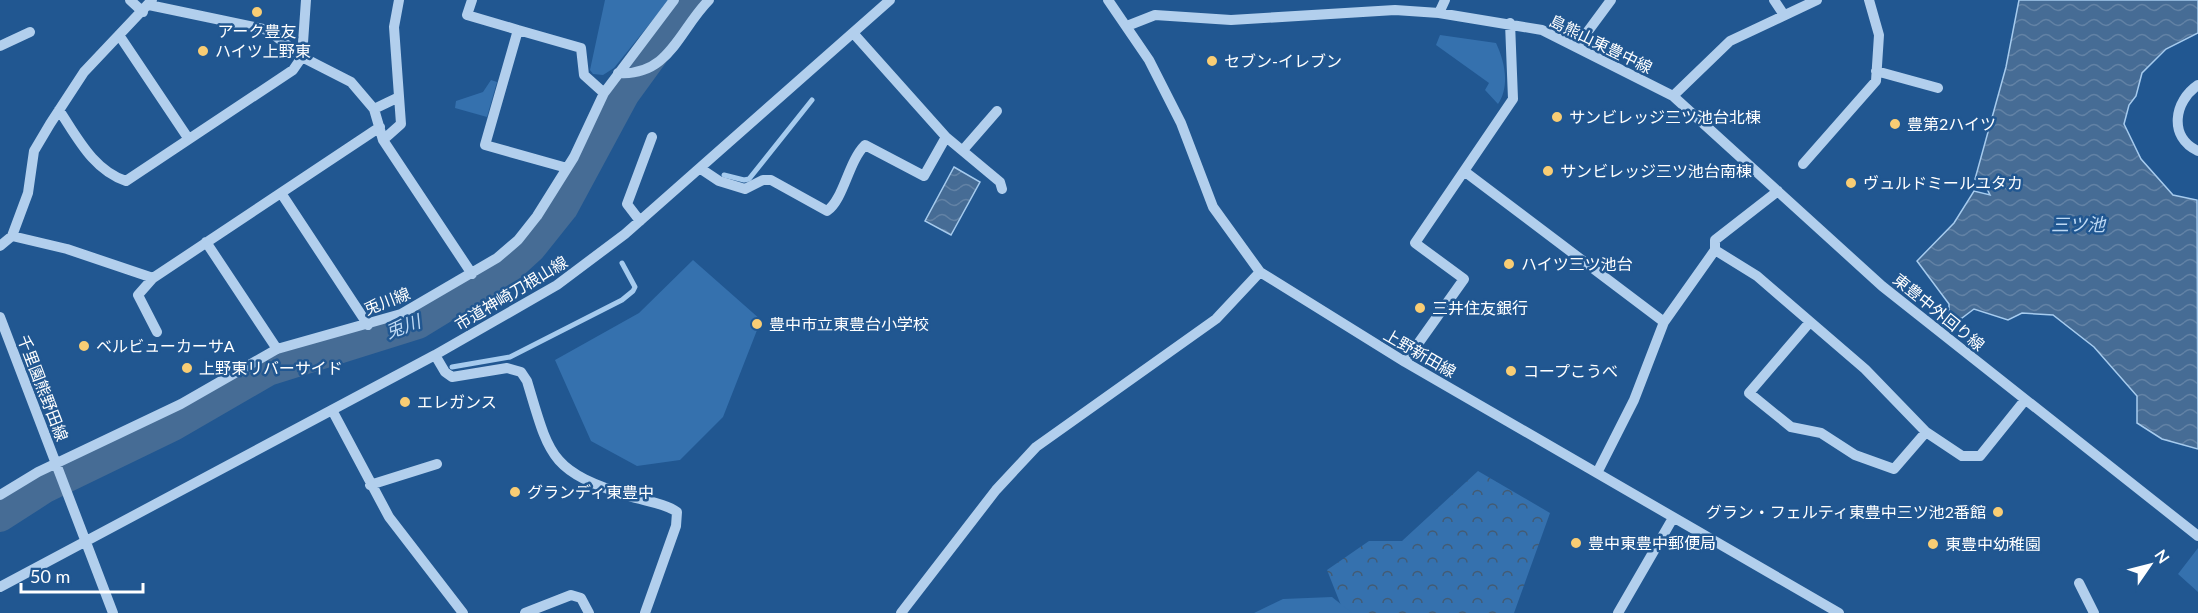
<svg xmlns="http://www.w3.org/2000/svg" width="2198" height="613" viewBox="0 0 2198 613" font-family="Lato,'Noto Sans JP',sans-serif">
  <defs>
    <pattern id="forest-crowns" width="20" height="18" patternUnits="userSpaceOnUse" patternTransform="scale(1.5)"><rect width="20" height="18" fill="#3571ae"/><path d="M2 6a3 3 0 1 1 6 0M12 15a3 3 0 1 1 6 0" fill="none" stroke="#435b73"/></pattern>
    <pattern id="water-waves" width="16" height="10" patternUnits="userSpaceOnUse" patternTransform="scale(1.5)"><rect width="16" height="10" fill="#466c95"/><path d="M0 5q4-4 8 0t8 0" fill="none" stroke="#6282a5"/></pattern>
  </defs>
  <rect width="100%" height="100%" fill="#215791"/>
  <path fill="url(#forest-crowns)" d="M1478,471L1550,513L1514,613H1344L1327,570L1369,541H1402Z"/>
  <path fill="#3571ae" d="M605,0H669L614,68L603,75L593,74L590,70Z
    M1440,35L1496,43C1505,62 1510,86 1498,104L1485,90L1489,83L1436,45Z
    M491,80L497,82L487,117L455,108L456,101L483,92Z
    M693,260L761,320L723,417L680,460L637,466L591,441L555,360L639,313Z
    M2198,548V592L2178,574Z
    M1332,597L1352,613H1254L1283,599Z"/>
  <path fill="url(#water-waves)" stroke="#a6cbee" stroke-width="1.5" d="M2019,0H2198V33L2166,49L2142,73L2136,96L2129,105L2124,124L2141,159L2173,195L2197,200L2198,449L2162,439L2137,423V396L2094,347L2053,315L2022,313L2008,320L1974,309L1962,318L1949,319V304L1917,261L1954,223L1974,191L1990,195L1984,183L1975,179L2006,67Z
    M954,167L980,182L951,235L925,221Z"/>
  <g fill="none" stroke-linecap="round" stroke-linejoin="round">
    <path stroke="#a6cbee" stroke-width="5" d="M724,175L744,180L749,179L812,100
      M452,367L510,357L622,300L633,291L635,287L622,263"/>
    <path stroke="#466c95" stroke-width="30" d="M0,517L45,488L173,426L268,371L418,324L508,269L531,248L563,208L624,95L693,0"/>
    <path stroke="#b2cfed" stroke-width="10" d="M130,0L143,12
      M472,0L467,15L518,30
      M1108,0L1149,60L1181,123L1213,207L1260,272L1405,362L1839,613
      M1774,0L1784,15
      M149,5L268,30L302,57L351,82L374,109L383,140L472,274
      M1439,13L1445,0
      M1127,26L1155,15L1231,20L1395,10L1439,13L1542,30L1673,96L1730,41L1817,0
      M854,34L946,137
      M119,35L188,138
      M0,46L30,32
      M1577,46L1611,0
      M1876,71L1938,88
      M618,73C669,77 679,30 709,0
      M2198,85C2174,101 2168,137 2198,151
      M1673,96L1882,286L2198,536
      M374,109L399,97
      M59,110C77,137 93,170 126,181L293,70L302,57L306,0
      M383,140L401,124L394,27L399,0
      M963,150L997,111
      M1803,164L1876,81L1879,35L1869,0
      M567,168L485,145L518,30L581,48L584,75L604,93
      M701,169L719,181L745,189L763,180H771L827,211C844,199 848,162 865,145L924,176L946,137L1000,182L1002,189
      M1464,171L1664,322
      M281,193L368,325
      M640,221L627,204L652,137
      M12,236L67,249L153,278L380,127
      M206,242L277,349
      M0,246L12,236L28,193L34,151L50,124L84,72L152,0
      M1715,250L1757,276L1865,369L1926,432L1962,456H1980L2025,400
      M153,278L138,295L157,332
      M0,317L113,613
      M1810,322L1749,393L1791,427L1821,433L1855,455L1894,469L1926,432
      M435,355L445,372L452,377L507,368L521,372L527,381C550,458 550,471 629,496C644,501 665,503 677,512L676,526L645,613
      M1405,362L1464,279L1415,243L1513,99L1510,23
      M332,410L389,517L463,613
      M1597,473L1634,400L1664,322L1715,250V240L1778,191
      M370,485L437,464
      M0,495L38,472L181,404L277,349L401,314L497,258L518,240L537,216L574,157L604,93L674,0
      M2079,583L2094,613
      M0,587L435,355L557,285L625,234L890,0
      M525,613L571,595L581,598L589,613
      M901,613L996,490L1036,447L1216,319L1260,272
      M1618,613L1673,518"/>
  </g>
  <g fill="#f9cd74" stroke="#215791" stroke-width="2">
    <circle cx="257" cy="12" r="6"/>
    <circle cx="203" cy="51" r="6"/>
    <circle cx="1212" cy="61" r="6"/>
    <circle cx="1557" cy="117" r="6"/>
    <circle cx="1895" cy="124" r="6"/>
    <circle cx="1548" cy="171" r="6"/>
    <circle cx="1851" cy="183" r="6"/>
    <circle cx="1509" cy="264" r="6"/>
    <circle cx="1420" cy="308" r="6"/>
    <circle cx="757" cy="324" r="6"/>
    <circle cx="84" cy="346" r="6"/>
    <circle cx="187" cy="368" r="6"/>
    <circle cx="1511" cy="371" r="6"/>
    <circle cx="405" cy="402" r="6"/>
    <circle cx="515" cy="492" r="6"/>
    <circle cx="1998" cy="512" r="6"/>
    <circle cx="1576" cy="543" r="6"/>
    <circle cx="1933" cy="544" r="6"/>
  </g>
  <g text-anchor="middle" stroke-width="5" stroke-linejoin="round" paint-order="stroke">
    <g font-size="16" fill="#fff" stroke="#215791" text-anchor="start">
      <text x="257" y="37" text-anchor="middle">アーク豊友</text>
      <text x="215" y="57">ハイツ上野東</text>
      <text x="1224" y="67">セブン-イレブン</text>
      <text x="1569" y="123">サンビレッジ三ツ池台北棟</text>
      <text x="1907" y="130">豊第2ハイツ</text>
      <text x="1560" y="177">サンビレッジ三ツ池台南棟</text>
      <text x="1863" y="189">ヴュルドミールユタカ</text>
      <text x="1521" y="270">ハイツ三ツ池台</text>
      <text x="1432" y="314">三井住友銀行</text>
      <text x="769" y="330">豊中市立東豊台小学校</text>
      <text x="96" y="352">ベルビューカーサA</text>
      <text x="199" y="374">上野東リバーサイド</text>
      <text x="1523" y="377">コープこうべ</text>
      <text x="417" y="408">エレガンス</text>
      <text x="527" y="498">グランディ東豊中</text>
      <text x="1986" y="518" text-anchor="end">グラン・フェルティ東豊中三ツ池2番館</text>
      <text x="1588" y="549">豊中東豊中郵便局</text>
      <text x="1945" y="550">東豊中幼稚園</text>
    </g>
    <g font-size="16" fill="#fff" stroke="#215791">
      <text transform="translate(1601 44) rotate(26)" y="6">島熊山東豊中線</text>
      <text transform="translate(511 293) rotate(-31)" y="6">市道神崎刀根山線</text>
      <text transform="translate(387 301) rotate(-21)" y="6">兎川線</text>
      <text transform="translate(1939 312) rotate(39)" y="6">東豊中外回り線</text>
      <text transform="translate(1420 353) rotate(30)" y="6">上野新田線</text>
      <text transform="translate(43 388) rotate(69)" y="6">千里園熊野田線</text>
    </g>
    <g font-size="18" font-style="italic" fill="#bed9f4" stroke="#215791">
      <text x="2078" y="231">三ツ池</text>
      <text transform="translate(403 327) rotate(-20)" y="6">兎川</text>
    </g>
  </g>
  <g transform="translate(2150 565) rotate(55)" stroke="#215791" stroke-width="4.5" paint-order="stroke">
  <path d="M0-4.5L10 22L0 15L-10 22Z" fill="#ffffff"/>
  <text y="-9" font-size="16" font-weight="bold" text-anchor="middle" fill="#ffffff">N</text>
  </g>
  <path d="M21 583v9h122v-9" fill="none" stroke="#ffffff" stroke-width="3"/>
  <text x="30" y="583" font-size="18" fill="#ffffff" stroke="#215791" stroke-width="4.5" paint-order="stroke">50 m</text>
</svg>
